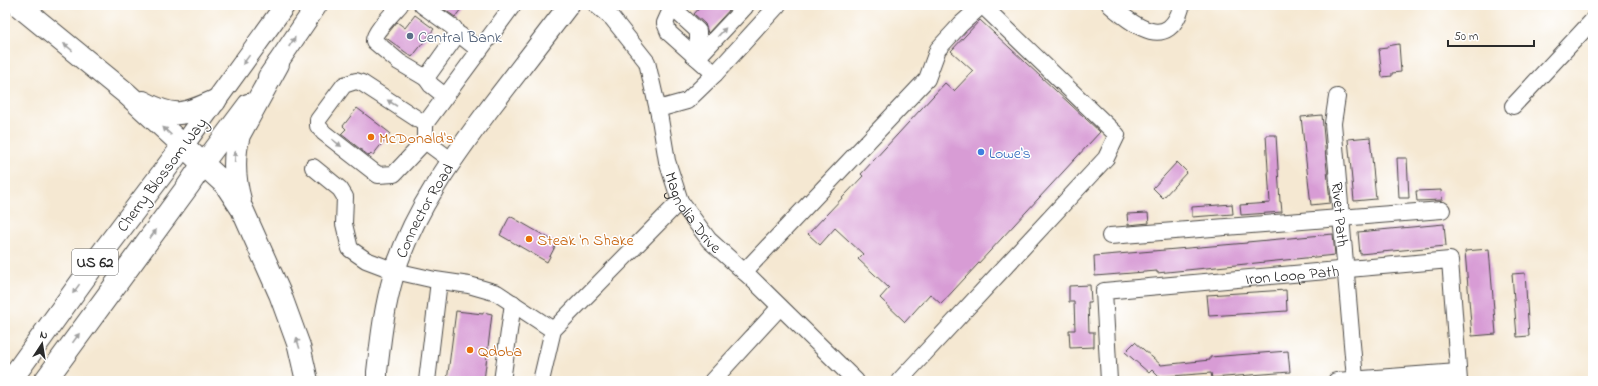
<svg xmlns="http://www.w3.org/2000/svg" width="1598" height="386" viewBox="0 0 1598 386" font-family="'Indie Flower',sans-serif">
  <rect width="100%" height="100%" fill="#fff"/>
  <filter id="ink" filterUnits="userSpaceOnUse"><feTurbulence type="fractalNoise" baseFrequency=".025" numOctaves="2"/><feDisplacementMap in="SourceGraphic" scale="8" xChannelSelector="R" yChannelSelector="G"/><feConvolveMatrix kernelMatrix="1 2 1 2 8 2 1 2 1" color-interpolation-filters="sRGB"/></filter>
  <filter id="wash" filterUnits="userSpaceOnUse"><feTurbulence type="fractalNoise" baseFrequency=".012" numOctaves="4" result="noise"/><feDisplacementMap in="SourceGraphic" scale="16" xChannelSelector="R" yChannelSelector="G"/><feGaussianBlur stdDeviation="0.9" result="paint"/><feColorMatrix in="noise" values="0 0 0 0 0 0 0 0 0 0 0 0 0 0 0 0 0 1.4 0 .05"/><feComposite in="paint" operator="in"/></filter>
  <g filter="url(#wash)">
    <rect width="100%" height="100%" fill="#f5e8d2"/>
    <g id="blocks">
      <path fill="#d89cd5" d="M438,5H464L455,17Z
        M702,5H734L708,33L705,24L694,14Z
        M415,15L434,29L412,57L385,37L397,22L405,28Z
        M980,20L1100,132L941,304L930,294L905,322L880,298L889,288L858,259L863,254L835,228L820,245L808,234L863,176L861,174L945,83L954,91L973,71L951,51Z
        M1399,44L1401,72L1392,73V76L1382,77L1379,49L1387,48V46Z
        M357,108L390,133L373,155L371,154L369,156L341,134L346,129L343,126Z
        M1322,115L1330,203L1311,205L1301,117Z
        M1266,135H1276L1280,202H1281L1282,212L1241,215L1240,205L1270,203Z
        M1370,137L1376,199L1354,201L1348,139Z
        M1397,158H1407L1409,198H1399Z
        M1177,162L1187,172L1163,198L1153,188Z
        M1441,190L1442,200L1417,201L1416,191Z
        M1232,204L1233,214L1192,217V207Z
        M1148,213L1149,223L1128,225L1127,214Z
        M510,216L557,243L547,262L500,235Z
        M1444,224L1446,246L1360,254L1358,232Z
        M1333,234L1335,255L1157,273V271L1095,276L1094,256L1247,243V242Z
        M1489,249L1496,334L1472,336L1465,251Z
        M1525,273L1529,336L1517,337L1512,274Z
        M1090,285L1091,302H1088L1089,332H1094V347L1070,348L1069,330H1075L1074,302H1069V286Z
        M1286,290L1287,311L1209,316L1207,295Z
        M456,311L483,314V312L492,314L484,381H447Z
        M1135,342L1161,365L1210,360V357L1288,351L1290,372L1212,378L1211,373L1159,377L1152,370L1149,373L1125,352Z"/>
    </g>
  </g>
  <g filter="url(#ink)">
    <use href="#blocks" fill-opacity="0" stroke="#494744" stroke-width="1"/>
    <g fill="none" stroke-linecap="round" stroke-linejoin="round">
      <defs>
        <g id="minor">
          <path d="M400,5C394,12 373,33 374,41L399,62L426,78"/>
          <path d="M422,5L454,28L458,36"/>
          <path id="s1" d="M596,5L612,18L647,62L660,119L667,161L680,201L709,240L751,278L856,381"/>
          <path d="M678,5L669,14L665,23L669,33L715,74"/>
          <path d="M1110,5C1135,27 1169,52 1182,5"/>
          <path d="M674,9L698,31V43L693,55"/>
          <path d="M697,58L745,7L746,5"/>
          <path d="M445,96L431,85L426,78L456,36L460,35L479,50"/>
          <path id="s2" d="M1337,97L1333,123L1355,379"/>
          <path d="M1513,106L1593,20"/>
          <path d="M658,109L687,101L715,74L778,5"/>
          <path d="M425,124L362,83L356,81L344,85L318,120V126L324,133L378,175L394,174L425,141"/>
          <path d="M452,161L425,141V124L513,5"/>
          <path d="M313,167L340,189L345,197L344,224L350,249L366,260L395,271L435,280L469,285L497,293L553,330"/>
          <path d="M1110,236L1442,210"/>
          <path d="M744,272L927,79L938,49L961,24L982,5L1117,135L1106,158L899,381"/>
          <path d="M427,381L439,281"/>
          <path d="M502,381L513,303"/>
          <path d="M541,381L553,330L680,201"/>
          <path d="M712,381L780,307"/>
          <path id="s3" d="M1109,381L1104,291L1450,260L1459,381"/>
          <path d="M1336,381L1458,372"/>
        </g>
        <g id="major">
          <path d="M268,77L317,5"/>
          <path d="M183,146L285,5"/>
          <path d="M203,164L248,104"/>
          <path id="s4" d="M377,381V372C381,337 384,308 394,274C413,211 454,156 493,104C518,71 544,38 569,5"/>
        </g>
        <path id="highway" d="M18,5L127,94L226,185L242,209L280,294L299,346L307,381
          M143,102C175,119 184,115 215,101
          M240,200C234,178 233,157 239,135L278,64
          M10,381L103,252L183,146
          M45,381L188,186L203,164"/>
      </defs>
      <use href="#minor" stroke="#494744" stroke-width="18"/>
      <use href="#major" stroke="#494744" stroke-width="22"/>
      <use href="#highway" stroke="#494744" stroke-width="24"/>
      <use href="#minor" stroke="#fff" stroke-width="16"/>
      <use href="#major" stroke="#fff" stroke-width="20"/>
      <use href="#highway" stroke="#fff" stroke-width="22"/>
    </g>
    <defs><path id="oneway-solid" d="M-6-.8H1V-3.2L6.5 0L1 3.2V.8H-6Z"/></defs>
    <g fill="#a0a0a0">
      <use href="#oneway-solid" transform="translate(722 32) rotate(-47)"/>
      <use href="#oneway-solid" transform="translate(292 42) rotate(-57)"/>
      <use href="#oneway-solid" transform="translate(68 47) rotate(-141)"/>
      <use href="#oneway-solid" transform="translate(246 60) rotate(126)"/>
      <use href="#oneway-solid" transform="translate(392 103) rotate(-147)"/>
      <use href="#oneway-solid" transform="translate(167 131) rotate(-137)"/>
      <use href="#oneway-solid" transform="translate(337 143) rotate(38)"/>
      <use href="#oneway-solid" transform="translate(235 157) rotate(-86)"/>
      <use href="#oneway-solid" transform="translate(153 234) rotate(-54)"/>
      <use href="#oneway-solid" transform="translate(76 289) rotate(126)"/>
      <use href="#oneway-solid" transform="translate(76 338) rotate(-54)"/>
      <use href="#oneway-solid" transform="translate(298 343) rotate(-107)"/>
    </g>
  </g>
  <circle fill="#5c6f8a" stroke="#fff" stroke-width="1.5" cx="410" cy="36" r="4"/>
  <g fill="#e8710a" stroke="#fff" stroke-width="1.5">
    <circle cx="371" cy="137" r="4"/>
    <circle cx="529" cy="239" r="4"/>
    <circle cx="470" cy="350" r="4"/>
  </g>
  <circle fill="#3f7fe0" stroke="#fff" stroke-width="1.5" cx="981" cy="152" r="4"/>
  <g text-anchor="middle" stroke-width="3" stroke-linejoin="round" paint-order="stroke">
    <rect fill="#fff" stroke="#6b6b6b" stroke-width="1" x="72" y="249" width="46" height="26" rx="3"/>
    <g font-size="15" font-weight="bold" fill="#2b2b2b">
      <text x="95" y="267">US 62</text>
    </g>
    <g font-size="16" fill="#4e5e75" stroke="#fff" text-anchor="start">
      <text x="418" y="42">Central Bank</text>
    </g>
    <g font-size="16" fill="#c56008" stroke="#fff" text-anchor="start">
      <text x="379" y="143">McDonald's</text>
      <text x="537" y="245">Steak 'n Shake</text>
      <text x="478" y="356">Qdoba</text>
    </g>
    <g font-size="16" fill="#366cbe" stroke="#fff" text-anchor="start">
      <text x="989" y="158">Lowe's</text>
    </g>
    <g font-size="16" fill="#2b2b2b" stroke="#fff">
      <text transform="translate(161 174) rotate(-53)" y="6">Cherry Blossom Way</text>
      <text dy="6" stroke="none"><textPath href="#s1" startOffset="236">Magnolia Drive</textPath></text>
      <text dy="6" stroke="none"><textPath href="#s4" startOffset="179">Connector Road</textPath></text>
      <text dy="6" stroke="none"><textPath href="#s2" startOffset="118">Rivet Path</textPath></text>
      <text dy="6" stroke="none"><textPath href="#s3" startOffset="279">Iron Loop Path</textPath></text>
    </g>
  </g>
  <rect width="1598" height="386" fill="none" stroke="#fff" stroke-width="20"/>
  <g transform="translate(42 344) rotate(12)" stroke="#ffffff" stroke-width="3" paint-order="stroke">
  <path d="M0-3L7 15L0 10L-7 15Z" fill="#2b2b2b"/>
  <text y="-6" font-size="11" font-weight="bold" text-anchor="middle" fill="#2b2b2b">N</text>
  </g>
  <path d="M1448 40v6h86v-6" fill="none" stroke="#2b2b2b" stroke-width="2"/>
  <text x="1454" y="40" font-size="12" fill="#2b2b2b" stroke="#ffffff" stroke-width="3" paint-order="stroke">50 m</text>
</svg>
